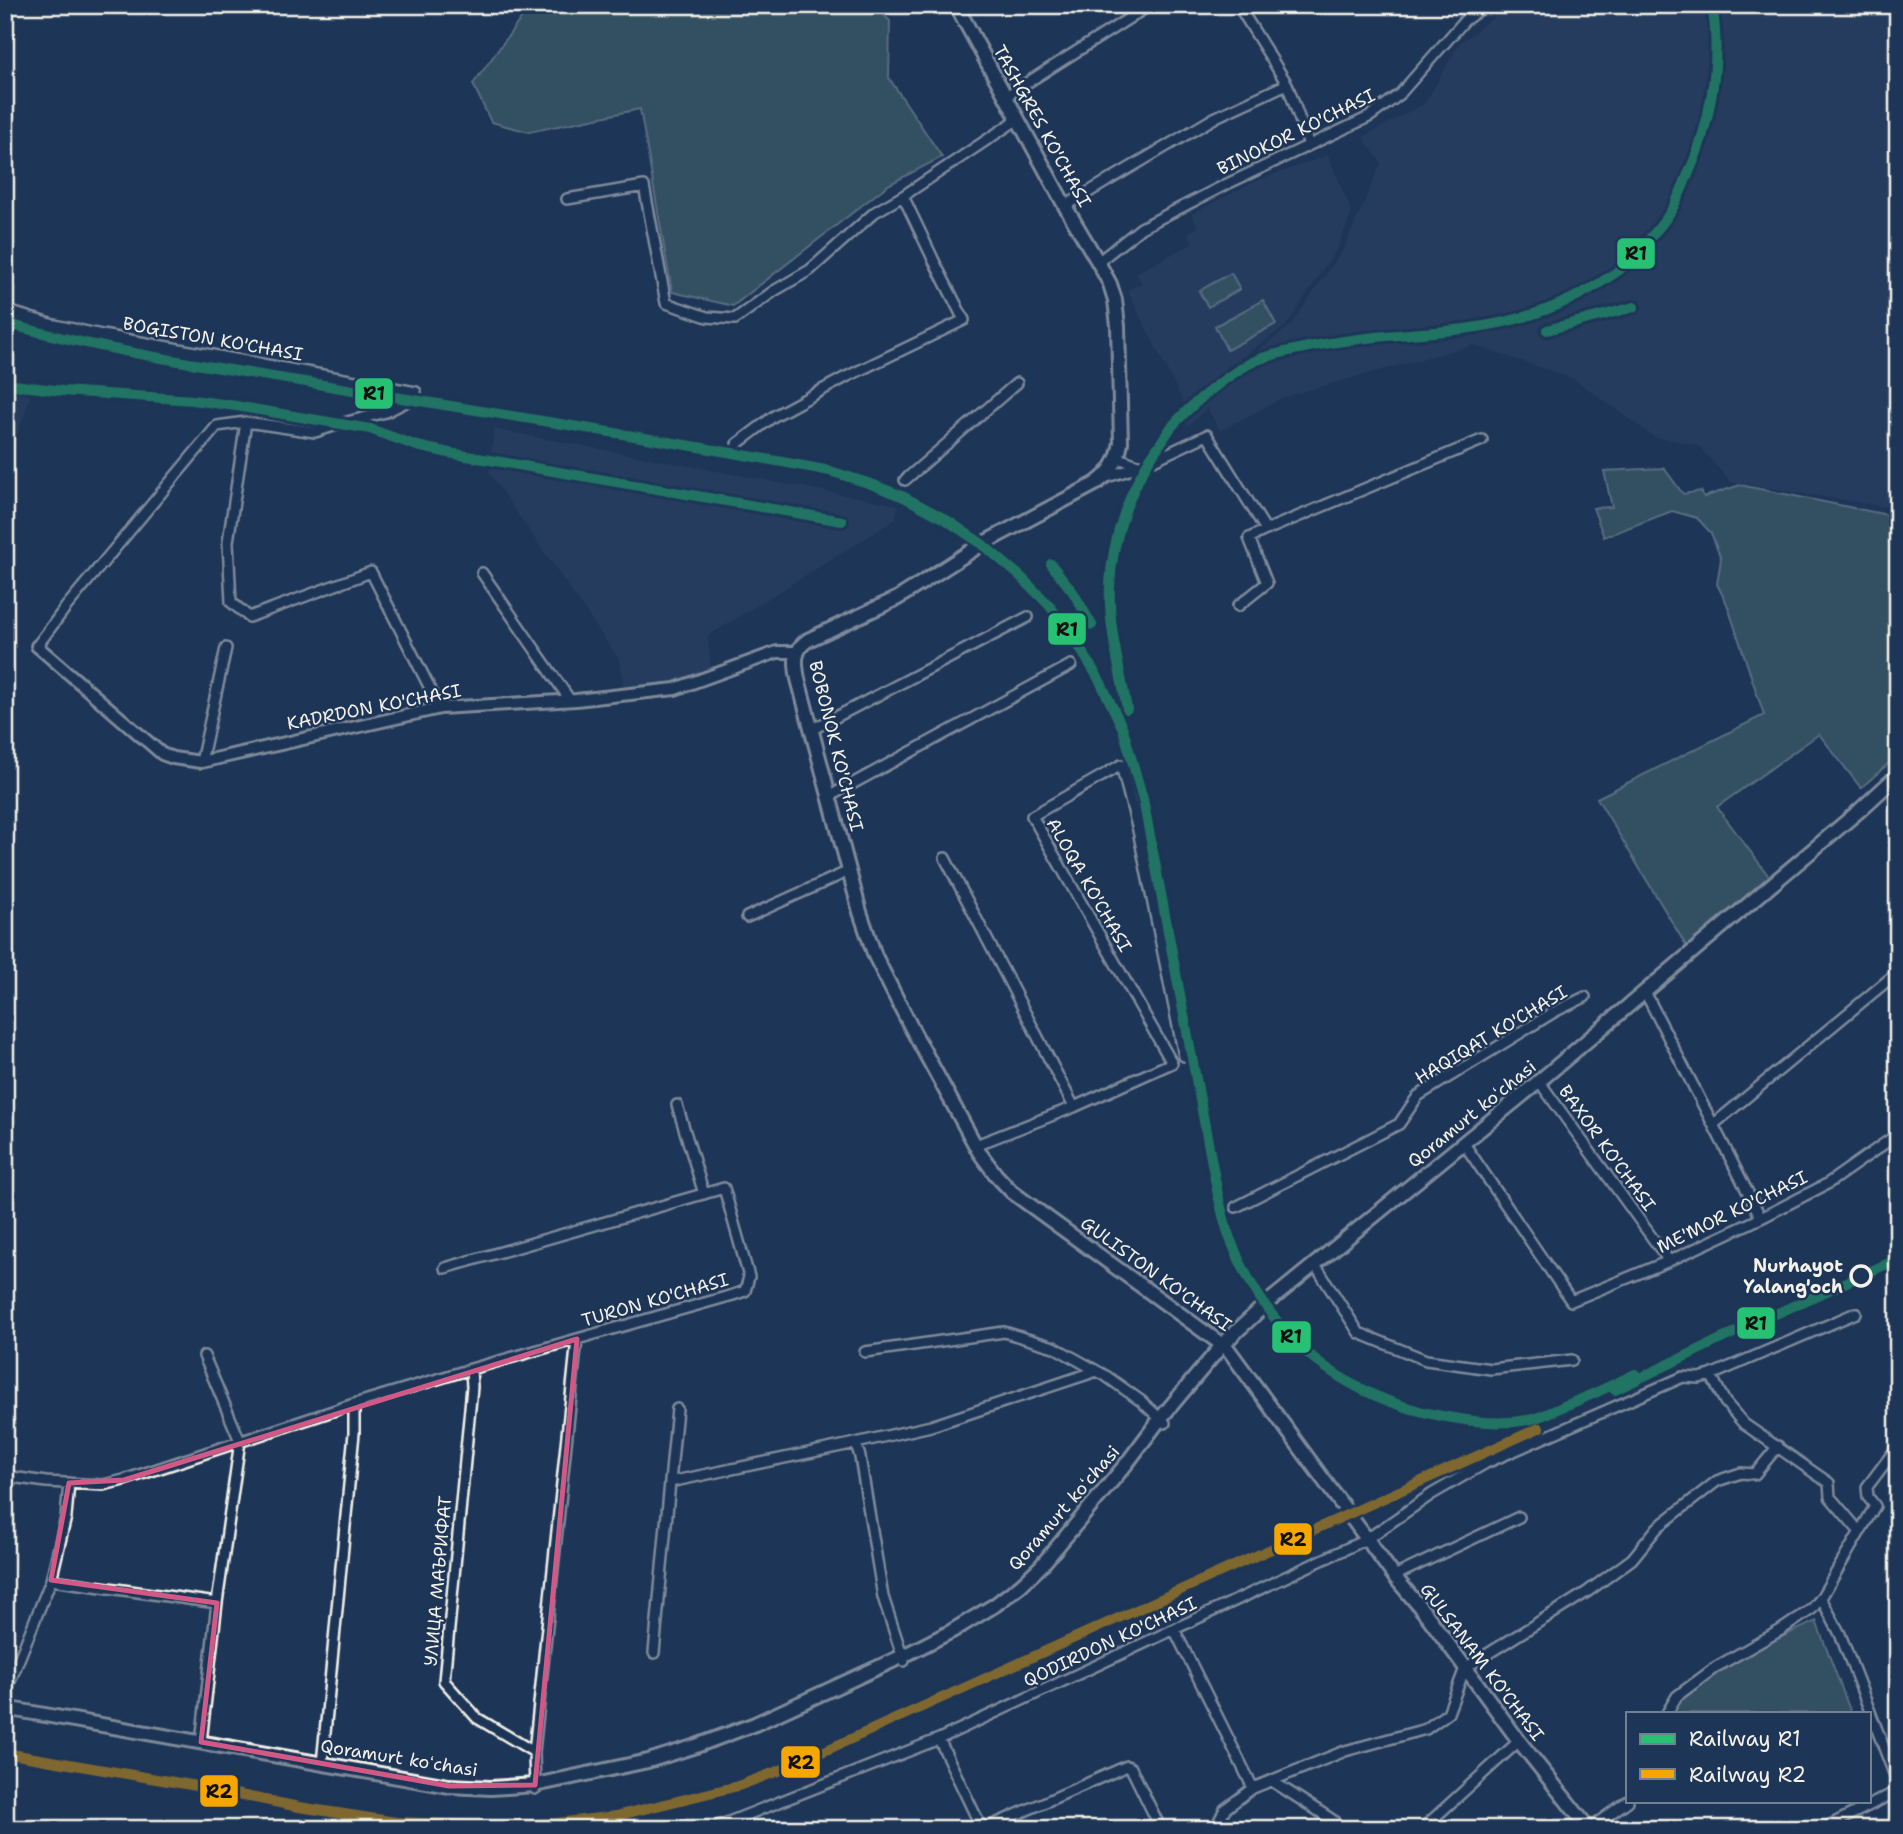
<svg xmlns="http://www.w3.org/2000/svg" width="1903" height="1834" viewBox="0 0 1903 1834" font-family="'Shantell Sans',sans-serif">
  <rect width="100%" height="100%" fill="#1d3557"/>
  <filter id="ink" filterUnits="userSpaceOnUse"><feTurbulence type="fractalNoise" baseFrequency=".0143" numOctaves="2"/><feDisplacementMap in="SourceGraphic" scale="14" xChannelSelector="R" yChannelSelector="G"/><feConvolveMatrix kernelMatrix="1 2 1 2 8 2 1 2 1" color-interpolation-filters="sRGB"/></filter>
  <g filter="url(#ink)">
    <path fill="#304568" d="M1509,5H1898V509L1730,482L1698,445L1654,437L1574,379L1473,345L1284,397L1220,431L1207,408L1188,426L1182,418L1212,386L1291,325L1344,248L1381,163L1363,137L1425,103L1459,44Z
      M1328,155L1352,212L1338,247L1286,326L1226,368L1186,408L1127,290L1142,283L1136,273L1193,243L1188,233L1198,227L1191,214L1256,181Z
      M5,373L35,383L5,471Z
      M494,429L898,505L895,520L708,636L711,670L674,684L624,688L620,661L489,473Z"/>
    <path fill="#4f7172" stroke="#a2b1ad" stroke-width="2" d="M531,5H874L890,21L889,78L942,157L888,185L733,306L672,292L640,109L529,132L491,122L473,84Z
      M1231,273L1240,289L1208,307L1199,291Z
      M1263,300L1276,324L1227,350L1215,326Z
      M1664,468L1683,494L1701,491L1704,497L1740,485L1898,517V755L1861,788L1819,734L1717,807L1771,879L1687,947L1597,798L1764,715L1727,604L1717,584L1721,559L1711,533L1697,518L1672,511L1604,537L1593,508L1612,507L1604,471Z
      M1816,1621L1851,1713H1672L1681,1698L1734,1659Z"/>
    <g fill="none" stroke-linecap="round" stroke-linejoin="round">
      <defs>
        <path id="minor" d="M1238,5L1287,84L1309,145
          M1006,96L1150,5
          M567,199L644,186L666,303L707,317L735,319L774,291L810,270L875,212L903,196L1018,119
          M1065,206L1216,117L1287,84
          M1098,262L1141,228L1227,184L1369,117L1399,95L1465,20L1486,5
          M5,310L50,324L102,335L416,392L412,399L386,412L343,423L315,432L246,422L217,426L66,607L37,646
          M246,422L228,542L231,602L249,617L371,572L440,708
          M737,444L774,416L846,377L964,320L934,261L903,196
          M1118,458L1141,466L1207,435L1266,530L1482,440
          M1104,478L1141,466
          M905,480L1017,383
          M482,573L570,700
          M1238,606L1267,583L1249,538L1266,530
          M811,730L1028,617
          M201,762L226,648
          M828,797L1071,665
          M945,858L1074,1107
          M747,917L849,871
          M1645,992L1761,1218
          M1544,1088L1669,1261
          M677,1105L704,1194
          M1714,1124L1898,972
          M976,1145L1074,1107L1172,1063L1032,816L1121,765L1138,830L1184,1056
          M1467,1148L1571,1301L1669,1261L1761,1218L1827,1184L1898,1134
          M1236,1207L1399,1124L1418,1096L1554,1012L1585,997
          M1319,1271L1359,1333L1426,1360L1491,1369L1572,1360
          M865,1352L1004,1332L1054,1347L1106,1376L1141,1401L1165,1423
          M471,1369L472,1387L444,1681L477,1718L534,1752
          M1711,1375L1725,1402L1744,1424L1829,1483L1830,1497L1859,1531
          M856,1443L931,1426L1097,1371
          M5,1476L46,1482L103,1485L124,1480L354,1404L471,1369L733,1295L745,1291L749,1277L724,1188L445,1268
          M670,1482L677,1409
          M1394,1576L1519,1517
          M51,1580L217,1603
          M1821,1598L1840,1634L1898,1784
          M1174,1629L1253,1788
          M654,1653L670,1482L856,1443L860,1457L883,1597L904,1661
          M5,1694L51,1580L66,1517L69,1483
          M1667,1713L1677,1696L1716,1667L1781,1630L1812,1609L1821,1598L1875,1506L1868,1497L1867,1487L1898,1446
          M939,1739L982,1829
          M201,1742L217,1603L240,1441L204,1356
          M322,1764L354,1433V1404
          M1272,1781L1331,1819L1343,1829
          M535,1789L534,1752L577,1339
          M711,1829L939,1739L1367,1539L1432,1494L1486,1463L1683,1377L1699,1378L1711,1375L1856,1313
          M984,1829L1127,1766L1131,1768L1161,1829
          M1215,1829L1225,1809L1253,1788L1345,1751L1426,1729L1448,1713L1465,1668L1587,1592L1632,1559L1658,1527L1717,1481L1741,1473L1755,1474L1778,1446
          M1422,1829L1519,1741
          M1589,1829L1628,1801
          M1822,1829L1898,1791"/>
        <path id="tertiary" d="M37,646L162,754L173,758L201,762L440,708L576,700L675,689L777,652H796"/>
        <path id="secondary" d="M956,5L1065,206L1098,262L1110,284L1115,300L1118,326L1121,442C1118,461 1111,473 1095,484L982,544L898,598L808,640C793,650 795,663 798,679L860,912L875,956L912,1029L979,1152L996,1175L1012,1192L1228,1349L1394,1576L1429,1618L1519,1741L1589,1829
          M5,1708L449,1786L491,1788L535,1785L648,1761L696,1746L755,1724L903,1656L952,1631L995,1605L1021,1585L1041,1566L1127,1463L1160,1419L1223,1344L1266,1304L1537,1083L1860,810L1898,775"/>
      </defs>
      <use href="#minor" stroke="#f4f1e8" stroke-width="14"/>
      <use href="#tertiary" stroke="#f4f1e8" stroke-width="16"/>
      <use href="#secondary" stroke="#f4f1e8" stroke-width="18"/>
      <use href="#minor" stroke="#1d3557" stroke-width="9"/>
      <use href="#tertiary" stroke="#1d3557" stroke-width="10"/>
      <use href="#secondary" stroke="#1d3557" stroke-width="12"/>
      <defs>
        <path id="rail-1" d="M5,323C108,352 213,367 317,384C488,413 660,438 830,471L871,484L904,497L945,519L982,544L1020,576L1049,605L1075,640L1100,681L1123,729L1143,799L1218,1195C1222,1211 1225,1227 1231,1241C1267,1332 1333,1390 1427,1413C1460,1420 1494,1426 1528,1420C1540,1418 1551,1412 1562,1407C1587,1397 1611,1386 1635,1374
          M1547,330L1634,307
          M5,384L63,391L193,400L236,406L370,429L417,446L449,453L842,521
          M1051,564L1073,592L1092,625
          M1127,709C1120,669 1108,627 1110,586C1112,536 1131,484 1160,444C1165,437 1169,429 1175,423C1194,402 1232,371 1257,360C1270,355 1285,352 1299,349C1339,340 1380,336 1422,333C1495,328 1554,316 1615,273C1624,268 1631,258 1638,251C1650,238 1664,224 1672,209C1678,199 1682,189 1686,179C1710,129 1722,61 1712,5
          M1615,1390L1742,1329L1898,1259"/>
        <path id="rail-2" d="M5,1753L191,1785L299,1807L396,1822L496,1826L557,1823L616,1816L738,1786L789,1767L1539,1428"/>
      </defs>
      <use href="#rail-1" stroke="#1d3557" stroke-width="16"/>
      <use href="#rail-2" stroke="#1d3557" stroke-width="16"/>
      <use href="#rail-1" stroke="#26c172" stroke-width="10"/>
      <use href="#rail-2" stroke="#f7a600" stroke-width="10"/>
    </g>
  </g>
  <path d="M0 0H1903V1834H0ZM577,1339L535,1785L449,1786L201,1742L217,1603L51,1580L69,1483L124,1480Z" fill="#1d3557" fill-opacity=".55" fill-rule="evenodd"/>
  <path fill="none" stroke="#d15985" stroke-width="5" stroke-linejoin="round" d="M577,1339L535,1785L449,1786L201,1742L217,1603L51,1580L69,1483L124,1480Z"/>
  <circle fill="#1d3557" stroke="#f4f1e8" stroke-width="3.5" cx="1861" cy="1276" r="10"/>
  <g text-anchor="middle" stroke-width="5" stroke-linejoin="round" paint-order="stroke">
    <g font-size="18" fill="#f4f1e8" stroke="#1d3557">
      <text transform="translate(1042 126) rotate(61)" y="6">TASHGRES KO'CHASI</text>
      <text transform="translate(1296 132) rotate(-26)" y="6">BINOKOR KO'CHASI</text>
      <text transform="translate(213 339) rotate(10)" y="6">BOGISTON KO'CHASI</text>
      <text transform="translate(374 707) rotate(-11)" y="6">KADRDON KO'CHASI</text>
      <text transform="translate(836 746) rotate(76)" y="6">BOBONOK KO'CHASI</text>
      <text transform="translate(1089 885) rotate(60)" y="6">ALOQA KO'CHASI</text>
      <text transform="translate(1491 1035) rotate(-31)" y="6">HAQIQAT KO'CHASI</text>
      <text transform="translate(1472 1114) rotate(-39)" y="6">Qoramurt koʻchasi</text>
      <text transform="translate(1607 1148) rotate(54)" y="6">BAXOR KO'CHASI</text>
      <text transform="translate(1732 1212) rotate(-26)" y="6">ME'MOR KO'CHASI</text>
      <text transform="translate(1156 1274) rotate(36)" y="6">GULISTON KO'CHASI</text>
      <text transform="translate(655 1300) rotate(-16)" y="6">TURON KO'CHASI</text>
      <text transform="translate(1064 1508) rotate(-49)" y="6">Qoramurt koʻchasi</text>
      <text transform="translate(438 1581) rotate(-85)" y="6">УЛИЦА МАЪРИФАТ</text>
      <text transform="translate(1110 1642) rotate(-25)" y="6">QODIRDON KO'CHASI</text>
      <text transform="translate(1482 1662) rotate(53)" y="6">GULSANAM KO'CHASI</text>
      <text transform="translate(399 1758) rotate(9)" y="6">Qoramurt koʻchasi</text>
    </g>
    <g font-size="18" font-weight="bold" fill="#f4f1e8" stroke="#1d3557" text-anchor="end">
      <text x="1843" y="1272">Nurhayot<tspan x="1843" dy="21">Yalang'och</tspan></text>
    </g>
  </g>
  <g stroke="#1d3557" stroke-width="2.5">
    <rect x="1616" y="237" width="40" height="33" rx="7" fill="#26c172"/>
    <rect x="354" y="377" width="40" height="33" rx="7" fill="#26c172"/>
    <rect x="1047" y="612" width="40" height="34" rx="7" fill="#26c172"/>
    <rect x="1736" y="1306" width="40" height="34" rx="7" fill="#26c172"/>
    <rect x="1271" y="1320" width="41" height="34" rx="7" fill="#26c172"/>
    <rect x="1273" y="1522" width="40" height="34" rx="7" fill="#f7a600"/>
    <rect x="780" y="1745" width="41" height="34" rx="7" fill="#f7a600"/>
    <rect x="199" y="1774" width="40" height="34" rx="7" fill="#f7a600"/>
  </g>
  <g font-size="19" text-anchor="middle" font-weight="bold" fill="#111">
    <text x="1636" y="260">R1</text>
    <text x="374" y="400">R1</text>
    <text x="1067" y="636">R1</text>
    <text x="1756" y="1330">R1</text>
    <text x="1291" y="1343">R1</text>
    <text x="1293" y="1546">R2</text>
    <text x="801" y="1769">R2</text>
    <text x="219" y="1798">R2</text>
  </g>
  <rect width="1903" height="1834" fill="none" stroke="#1d3557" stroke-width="28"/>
  <rect x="14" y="14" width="1875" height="1806" fill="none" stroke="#f4f1e8" stroke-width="2.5" filter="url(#ink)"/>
  <rect x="1626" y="1712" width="245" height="91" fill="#1d3557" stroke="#738091" stroke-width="2"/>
  <rect x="1640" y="1734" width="35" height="10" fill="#26c172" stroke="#738091" stroke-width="2"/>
  <text x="1689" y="1746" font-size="21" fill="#f4f1e8">Railway R1</text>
  <rect x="1640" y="1769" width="35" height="10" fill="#f7a600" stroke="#738091" stroke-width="2"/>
  <text x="1689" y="1782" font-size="21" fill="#f4f1e8">Railway R2</text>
</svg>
